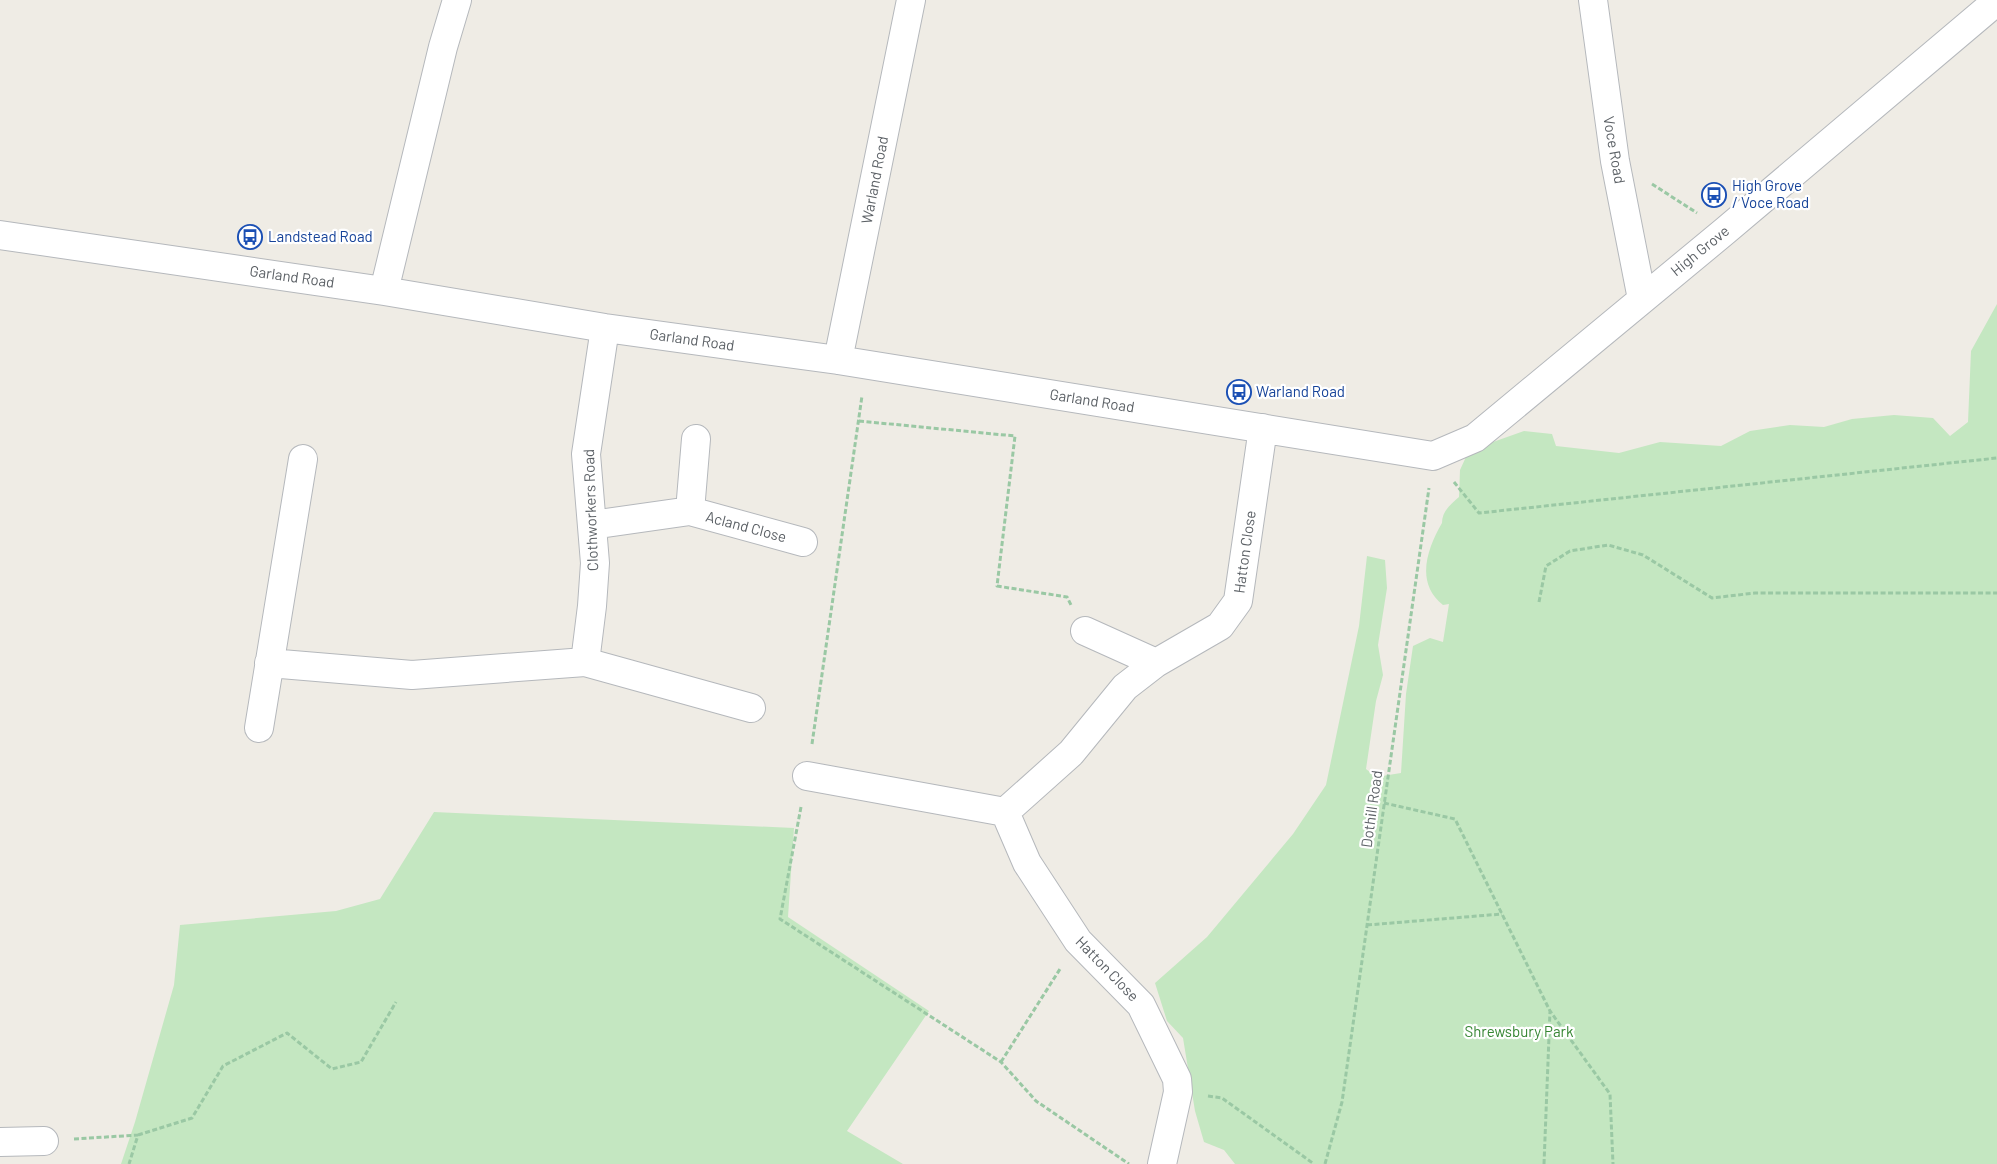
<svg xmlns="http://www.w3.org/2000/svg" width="1997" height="1164" viewBox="0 0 1997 1164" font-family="Barlow,sans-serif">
  <rect width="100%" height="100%" fill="#efece5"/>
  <path fill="#c4e7c1" d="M1997,304V1164H1235L1224,1150L1204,1142L1195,1111L1183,1038L1167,1021L1155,983L1207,937L1293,834L1326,785L1359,626L1367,556L1385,560L1387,588L1378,645L1383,675L1376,701L1366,769L1376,777L1401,773L1406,694L1413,646L1430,638L1443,642L1449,604L1443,605C1415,583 1427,549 1442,523C1442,511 1451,504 1459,497L1460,470L1471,446L1493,442L1524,431L1552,434L1556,446L1619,453L1660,442L1721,446L1750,431L1790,425L1824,427L1852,419L1894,415L1933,418L1950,436L1968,422L1971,351Z
    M434,812L794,828L788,917L929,1011L847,1131L903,1164H121L135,1122L174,985L180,925L336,911L380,899Z"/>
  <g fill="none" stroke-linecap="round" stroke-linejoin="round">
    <defs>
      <path id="minor" d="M1593,0L1615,161L1642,299
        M0,235L384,291L605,328L838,360L1433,456L1475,438L1725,231L1997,1
        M384,291L443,47L457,0
        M838,360L911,0
        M690,511L696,439
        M592,525L690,511L803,542
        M1085,631L1156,663
        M585,662L751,708
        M269,663L412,675L585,662L592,606L595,563L586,454L605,328
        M259,728L303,459
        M807,776L1005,812
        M0,1142L44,1141
        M1162,1164L1178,1092L1177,1079L1141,1005L1078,941L1027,863L1005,812L1071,753L1125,687L1156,663L1220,626L1238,601L1263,428"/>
    </defs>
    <use href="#minor" stroke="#b5b8bc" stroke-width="30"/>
    <path stroke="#9ac8a4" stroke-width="3" stroke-dasharray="5 2.5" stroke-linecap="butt" d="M1652,184L1697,213
      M859,421L1015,436L997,586L1067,597L1071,605
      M1454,482L1479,513L1997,458
      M1539,602L1546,566L1570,551L1608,545L1643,555L1712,598L1755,593H1997
      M812,744L862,396
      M1384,803L1455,819L1550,1011L1610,1094L1613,1164
      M801,807L780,919L1001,1062L1036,1101L1129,1164
      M1367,925L1502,914
      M1001,1062L1060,969
      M1208,1096L1222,1098L1314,1164
      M138,1135L192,1118L223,1066L287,1033L332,1069L361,1062L396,1002
      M74,1139L138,1135L129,1164
      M1325,1164L1342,1102L1429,488
      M1544,1164L1550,1011"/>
    <use href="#minor" stroke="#fff" stroke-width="28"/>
  </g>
  <defs>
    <symbol id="bus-ring" viewBox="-11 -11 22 22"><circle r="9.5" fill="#fff" stroke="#1a4fb4" stroke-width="1.5"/><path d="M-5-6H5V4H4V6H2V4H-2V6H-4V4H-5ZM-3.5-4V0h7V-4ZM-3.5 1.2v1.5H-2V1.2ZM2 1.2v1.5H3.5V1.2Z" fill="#1a4fb4"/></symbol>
  </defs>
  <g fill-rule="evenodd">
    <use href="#bus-ring" x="1700" y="181" width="28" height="28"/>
    <use href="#bus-ring" x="236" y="223" width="28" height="28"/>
    <use href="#bus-ring" x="1225" y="378" width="28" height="28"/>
  </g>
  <g text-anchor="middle" stroke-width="4.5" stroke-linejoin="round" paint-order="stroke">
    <g font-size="15" fill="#5c6166" stroke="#fff">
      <text transform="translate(1614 150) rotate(80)" y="5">Voce Road</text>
      <text transform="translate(875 180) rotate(-79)" y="5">Warland Road</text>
      <text transform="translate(1700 251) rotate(-39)" y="5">High Grove</text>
      <text transform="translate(292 277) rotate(8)" y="5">Garland Road</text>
      <text transform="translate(692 340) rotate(8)" y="5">Garland Road</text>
      <text transform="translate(1092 401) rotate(9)" y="5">Garland Road</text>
      <text transform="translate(591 510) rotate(-92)" y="5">Clothworkers Road</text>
      <text transform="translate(746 527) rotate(15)" y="5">Acland Close</text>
      <text transform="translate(1245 552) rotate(-82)" y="5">Hatton Close</text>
      <text transform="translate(1372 809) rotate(-82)" y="5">Dothill Road</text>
      <text transform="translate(1107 969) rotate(46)" y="5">Hatton Close</text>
    </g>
    <g font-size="15" fill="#164399" stroke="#fff" text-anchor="start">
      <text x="1732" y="191">High Grove<tspan x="1732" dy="17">/ Voce Road</tspan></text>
      <text x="268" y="242">Landstead Road</text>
      <text x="1256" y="397">Warland Road</text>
    </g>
    <g font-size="15" fill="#368633" stroke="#fff">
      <text x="1519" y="1037">Shrewsbury Park</text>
    </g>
  </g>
</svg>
